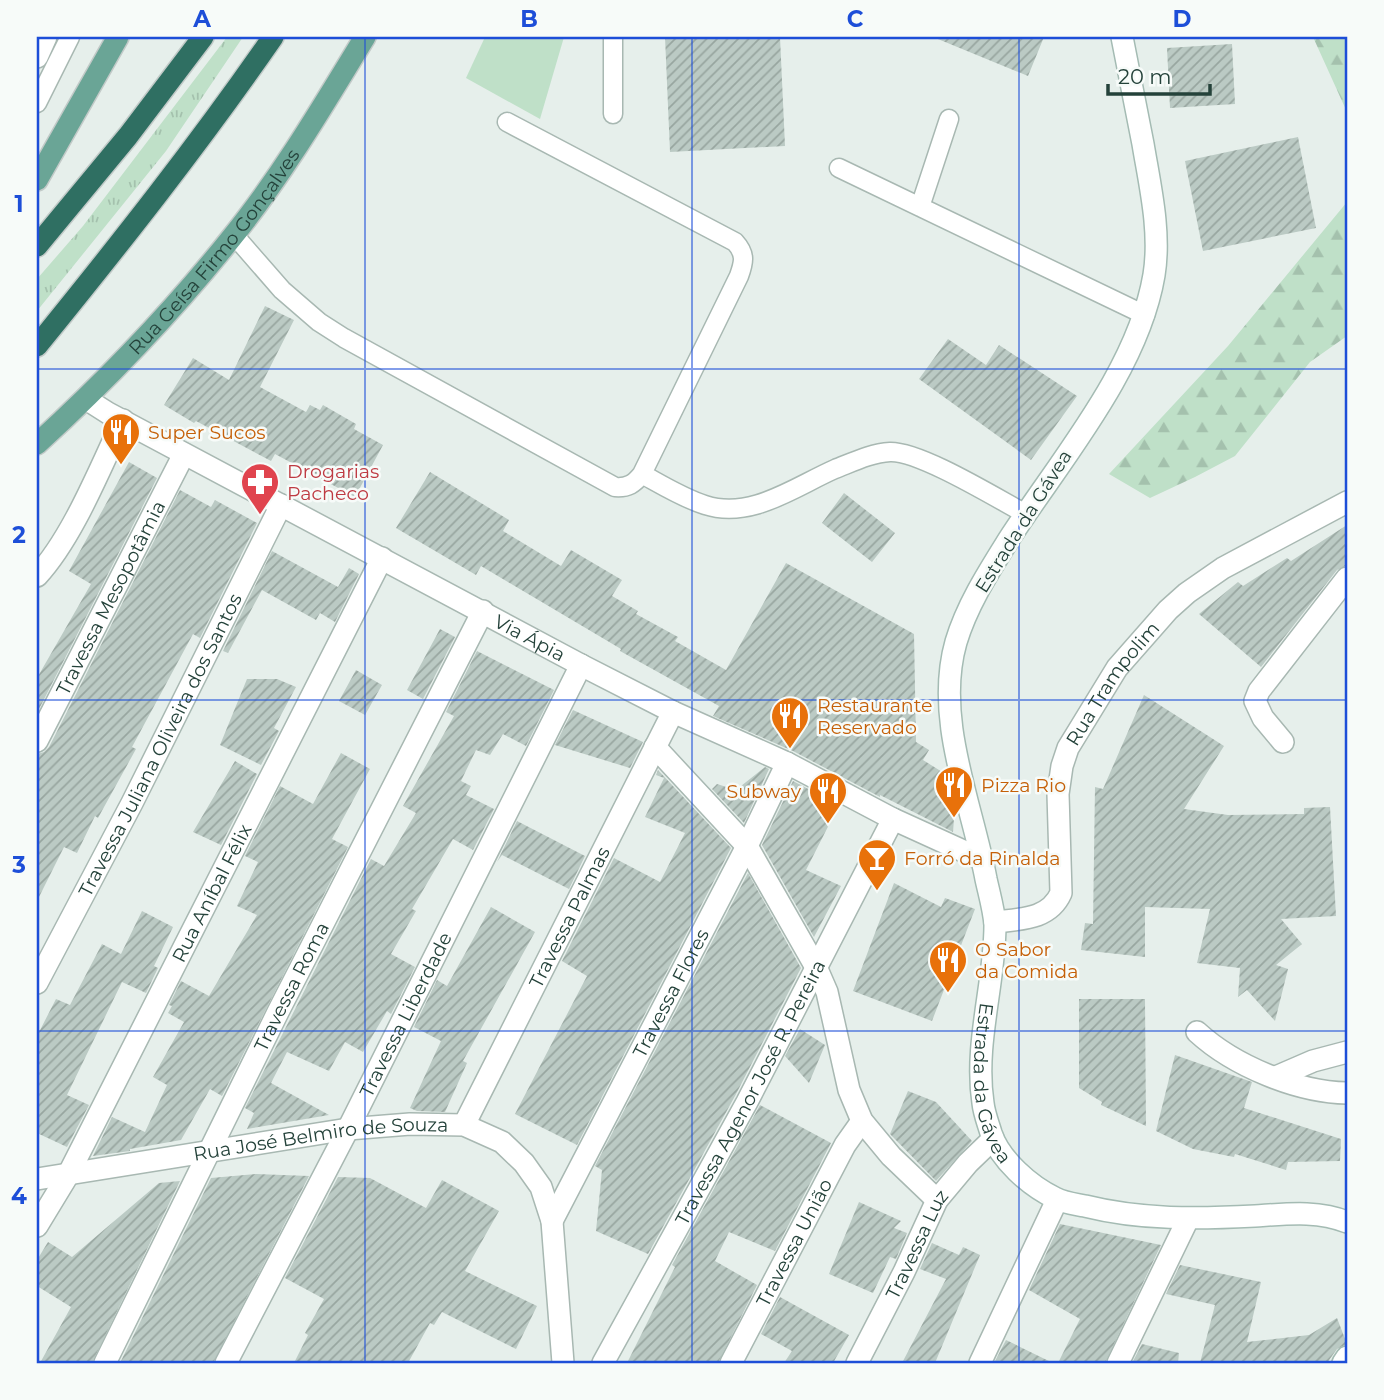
<svg xmlns="http://www.w3.org/2000/svg" width="1384" height="1400" viewBox="0 0 1384 1400" font-family="Montserrat,sans-serif">
  <defs>
    <pattern id="grass-tufts" width="24" height="20" patternUnits="userSpaceOnUse" patternTransform="scale(1.75)"><rect width="24" height="20" fill="#bfe0c8"/><path d="M3 7l-1-3M5 7V3M7 7l1-3M15 17l-1-3M17 17v-4M19 17l1-3" fill="none" stroke="#a4c1ad"/></pattern>
    <pattern id="forest-firs" width="22" height="20" patternUnits="userSpaceOnUse" patternTransform="scale(1.75)"><rect width="22" height="20" fill="#bfe0c8"/><path d="M5 1l3.5 6h-7zM16 11l3.5 6h-7z" fill="#a4c1ad"/></pattern>
    <pattern id="building-hatch" width="6" height="6" patternUnits="userSpaceOnUse" patternTransform="scale(1.75)"><rect width="6" height="6" fill="#bbcac4"/><path d="M-1 1l2-2M0 6l6-6M5 7l2-2" fill="none" stroke="#98a6a0"/></pattern>
  </defs>
  <rect width="100%" height="100%" fill="#e6efeb"/>
  <path fill="url(#grass-tufts)" d="M227,37H243L166,151L37,311V279L83,226Z"/>
  <path fill="url(#forest-firs)" d="M1313,37H1347V112Z
    M1347,202V336L1310,362L1235,456L1195,477L1150,498L1109,474L1228,346Z"/>
  <path fill="#bfe0c8" d="M485,37H564L540,119L466,78Z"/>
  <path fill="url(#building-hatch)" d="M665,37H780L785,146L670,152Z
    M933,37H1044L1028,76Z
    M1232,44L1235,104L1170,108L1167,48Z
    M1298,137L1316,228L1203,251L1185,161Z
    M265,306L294,320L260,387L306,412L310,405L320,410L323,405L356,424L354,429L383,445L355,497L275,454L271,461L196,421L194,423L164,405L193,358L229,380Z
    M948,339L986,365L999,345L1077,396L1031,460L919,379Z
    M129,462L157,478L37,713V678L91,584L69,571Z
    M430,472L509,520L503,531L561,566L571,550L622,580L612,596L638,611L636,614L678,637L675,641L726,670L786,563L914,634L916,742L929,750L923,760L947,775L955,806L953,832L880,795V797L793,751L713,716L719,706L620,651L621,649L481,566L476,575L396,528Z
    M180,490L211,507L215,500L257,523L200,638L193,634L132,747L136,749L98,818L95,816L77,853L64,847L37,901V754L44,752L49,747Z
    M844,493L895,533L872,562L822,523Z
    M1347,525V565L1337,570L1261,667L1199,614L1238,582L1243,586L1287,558L1291,561Z
    M272,551L338,587L349,568L359,574L335,622L320,613L316,620L262,590L228,653L223,651Z
    M440,629L455,637L423,699L407,690Z
    M477,651L554,690L526,746L503,734L490,755L476,750L461,781L471,786L466,795L494,809L473,850L453,839L412,909L416,911L391,954L415,967L391,1014L387,1011L363,1052L345,1042L329,1071L287,1052L271,1083L329,1115L247,1129L254,1113L245,1108L371,859L384,866L416,813L403,806L454,716L446,712Z
    M356,670L382,685L365,715L339,701Z
    M247,679H277L296,687L274,728L279,731L261,765L220,745Z
    M1144,695L1224,746L1184,809L1228,815L1304,814V808L1330,807L1336,916L1281,919L1302,944L1276,965L1288,969L1275,1021L1247,990L1238,997L1240,968L1197,963L1210,909L1145,907V957L1081,950L1085,923L1093,924L1095,787L1103,789Z
    M573,710L643,742L630,768L555,745Z
    M341,753L370,769L332,839L348,847L222,1096L210,1089L181,1140L130,1149V1151L93,1156L112,1117L145,1132L167,1085L153,1077L184,1022L168,1013L172,1006L169,1005L181,981L209,996L257,915L237,906L258,862L245,856L280,786L313,804Z
    M235,761L257,774L221,845L193,832Z
    M765,767L769,769L744,823L712,789L717,784L736,790Z
    M658,770L731,848L577,1145L515,1114L587,976L562,961L614,858L660,882L685,833L645,817L664,778L656,775Z
    M793,781L839,805L806,870L841,886L814,937L762,845Z
    M517,821L585,856L569,889L502,855L497,862Z
    M748,873L801,968L735,1096L648,1254L596,1231L602,1170L595,1166Z
    M894,883L941,907L945,898L975,909L932,1021L853,991Z
    M491,907L535,932L463,1061L467,1063L445,1112L417,1111L410,1108L441,1041L414,1027L437,980L447,986Z
    M142,911L173,927L154,966L158,968L146,993L122,982L67,1095L89,1105L67,1147L37,1133V1036L56,999L70,1005L102,944L121,954Z
    M1079,999H1145L1146,1126L1101,1105L1102,1102L1079,1088Z
    M800,1029L825,1045L809,1083L785,1056Z
    M1175,1055L1252,1082L1244,1108L1341,1139L1340,1161L1288,1162L1286,1170L1235,1154L1234,1157L1193,1149L1156,1131Z
    M908,1091L936,1102L972,1141L936,1181L890,1134Z
    M760,1105L831,1143L775,1251L729,1232L715,1261L757,1285L718,1363H627L675,1267L672,1265Z
    M256,1174L309,1176L213,1363H120L211,1178Z
    M338,1177L370,1178L426,1208L442,1180L499,1211L465,1271L537,1306L516,1349L442,1312L434,1325L430,1323L408,1363H294L308,1335L305,1333L324,1299L285,1278Z
    M180,1181L92,1363H40L71,1307L37,1286V1260L48,1242L72,1257L159,1183Z
    M859,1202L901,1221L894,1228L907,1233L896,1259L890,1257L873,1293L829,1274Z
    M1060,1224L1161,1245L1105,1363H1058L1080,1319L1029,1290Z
    M932,1243L959,1255L963,1247L980,1255L935,1363H902L946,1279L920,1269Z
    M1180,1265L1261,1282L1247,1342L1309,1335L1337,1318L1347,1344L1337,1349L1327,1363H1200L1215,1305L1166,1294Z
    M780,1297L849,1335L833,1363H784L792,1351L761,1334Z
    M1006,1340L1053,1363H994Z
    M1142,1344L1179,1353L1178,1363H1132Z"/>
  <g fill="none" stroke-linecap="round" stroke-linejoin="round">
    <defs>
      <path id="lane" d="M613,37V114
        M37,103L70,37
        M839,168L1145,315
        M920,207L949,119
        M234,235L282,290L319,322L344,338L615,487C628,488 634,484 642,474L739,276C744,262 746,254 735,242L507,122
        M642,474C662,485 683,498 705,505C751,520 794,487 835,469C853,462 871,453 890,452C920,451 996,498 1026,514"/>
      <g id="street">
        <path d="M37,57L46,37"/>
        <path id="s1" d="M86,399L108,413L581,665L673,712L787,763L893,819L983,860"/>
        <path d="M37,576C73,537 100,468 123,420"/>
        <path id="s2" d="M37,741L184,454"/>
        <path d="M1283,742L1263,718L1255,701L1259,691L1347,578"/>
        <path d="M655,747L747,846L817,969L827,992L849,1090L862,1121L891,1156L937,1200"/>
        <path id="s3" d="M995,922C1020,919 1049,920 1061,893L1058,794L1062,766L1068,748L1117,668L1168,610L1187,593L1223,568L1347,502"/>
        <path id="s4" d="M37,983L132,803L281,505"/>
        <path d="M1197,1032C1234,1066 1297,1092 1347,1093"/>
        <path d="M1276,1077L1313,1061L1347,1052"/>
        <path id="s5" d="M464,1125L673,712"/>
        <path id="s6" d="M37,1179L348,1129L410,1124L464,1125L502,1142L524,1163L541,1187L552,1221L563,1363"/>
        <path id="s7" d="M552,1221L747,846L787,763"/>
        <path id="s8" d="M37,1226L68,1175L382,558"/>
        <path id="s9" d="M105,1363L278,1012L483,611"/>
        <path id="s10" d="M226,1363L348,1129L581,665"/>
        <path id="s11" d="M603,1363L747,1102L893,819"/>
        <path id="s12" d="M731,1363L845,1145L862,1121"/>
        <path id="s13" d="M857,1363L904,1272L937,1200L968,1163L993,1139"/>
        <path d="M980,1363L1057,1200"/>
        <path d="M1118,1363L1188,1219"/>
      </g>
      <g id="secondary">
        <path id="s14" d="M1122,37C1129,72 1136,108 1143,144C1150,186 1161,232 1154,275C1138,370 1061,459 1009,539C989,571 967,605 956,642C934,719 972,804 986,879C989,893 994,910 995,925C995,983 974,1044 983,1103C984,1113 988,1123 991,1133C1000,1160 1030,1186 1055,1198C1064,1203 1075,1204 1085,1206C1141,1220 1198,1219 1255,1216C1286,1214 1318,1210 1347,1222"/>
        <path d="M1343,1363L1347,1357"/>
      </g>
      <g id="primary">
        <path d="M37,180L118,37"/>
        <path id="s15" d="M37,444C107,380 174,310 233,236C283,174 324,104 365,37"/>
      </g>
      <path id="highway" d="M37,246L128,136L203,37
        M37,346C119,245 199,144 273,37"/>
    </defs>
    <use href="#lane" stroke="#a8b8b2" stroke-width="21"/>
    <use href="#street" stroke="#a8b8b2" stroke-width="24"/>
    <use href="#secondary" stroke="#a4bbb3" stroke-width="24"/>
    <use href="#primary" stroke="#c2cac8" stroke-width="24"/>
    <use href="#highway" stroke="#c2cac8" stroke-width="24"/>
    <use href="#lane" stroke="#fff" stroke-width="18"/>
    <use href="#street" stroke="#fff" stroke-width="21"/>
    <use href="#secondary" stroke="#fff" stroke-width="21"/>
    <use href="#primary" stroke="#6aa596" stroke-width="21"/>
    <use href="#highway" stroke="#2f6f62" stroke-width="21"/>
  </g>
  <path fill="none" stroke="#1d4ed8" stroke-width="2" stroke-opacity="0.55" d="M365,37V1363M692,37V1363M1019,37V1363M37,369H1347M37,700H1347M37,1031H1347"/>
  <defs>
    <symbol id="restaurant-pin" viewBox="-11 -11 22 30"><path d="M0 17L-7.5 6A9.5 9.5 0 1 1 7.5 6Z" fill="#e8710a" stroke="#f7fbf9"/><path d="M-5-6h1v4h1v-4h1v4h1v-4h1v5L-1.5 .5V6h-2V.5L-5-1ZM5-6V6H3V1.5H1.5Q1.5-4 5-6Z" fill="#fff"/></symbol>
    <symbol id="pharmacy-pin" viewBox="-11 -11 22 30"><path d="M0 17L-7.5 6A9.5 9.5 0 1 1 7.5 6Z" fill="#e0444e" stroke="#f7fbf9"/><path d="M-2-6h4v4h4v4h-4v4h-4v-4h-4v-4h4Z" fill="#fff"/></symbol>
    <symbol id="bar-pin" viewBox="-11 -11 22 30"><path d="M0 17L-7.5 6A9.5 9.5 0 1 1 7.5 6Z" fill="#e8710a" stroke="#f7fbf9"/><path d="M-6-5H6L.8 .8V4.5H3.5V6h-7V4.5H-.8V.8Z" fill="#fff"/></symbol>
  </defs>
  <g fill-rule="evenodd">
    <use href="#restaurant-pin" x="99" y="410" width="44" height="60"/>
    <use href="#pharmacy-pin" x="238" y="460" width="44" height="60"/>
    <use href="#restaurant-pin" x="768" y="694" width="44" height="60"/>
    <use href="#restaurant-pin" x="932" y="763" width="44" height="60"/>
    <use href="#restaurant-pin" x="806" y="769" width="44" height="60"/>
    <use href="#bar-pin" x="855" y="836" width="44" height="60"/>
    <use href="#restaurant-pin" x="926" y="938" width="44" height="60"/>
  </g>
  <g text-anchor="middle" stroke-width="5" stroke-linejoin="round" paint-order="stroke">
    <g font-size="19" fill="#24423a" stroke="#f7fbf9">
      <text dy="7" stroke="none"><textPath href="#s15" startOffset="262">Rua Geísa Firmo Gonçalves</textPath></text>
      <text transform="translate(1023 521) rotate(-58)" y="7">Estrada da Gávea</text>
      <text dy="7" stroke="none"><textPath href="#s2" startOffset="161">Travessa Mesopotâmia</textPath></text>
      <text dy="7" stroke="none"><textPath href="#s1" startOffset="504">Via Ápia</textPath></text>
      <text dy="7" stroke="none"><textPath href="#s3" startOffset="301">Rua Trampolim</textPath></text>
      <text dy="7" stroke="none"><textPath href="#s4" startOffset="268">Travessa Juliana Oliveira dos Santos</textPath></text>
      <text dy="7" stroke="none"><textPath href="#s8" startOffset="376">Rua Aníbal Félix</textPath></text>
      <text dy="7" stroke="none"><textPath href="#s5" startOffset="233">Travessa Palmas</textPath></text>
      <text dy="7" stroke="none"><textPath href="#s9" startOffset="420">Travessa Roma</textPath></text>
      <text dy="7" stroke="none"><textPath href="#s7" startOffset="257">Travessa Flores</textPath></text>
      <text dy="7" stroke="none"><textPath href="#s10" startOffset="392">Travessa Liberdade</textPath></text>
      <text dy="7" stroke="none"><textPath href="#s14" startOffset="1110">Estrada da Gávea</textPath></text>
      <text dy="7" stroke="none"><textPath href="#s11" startOffset="308">Travessa Agenor José R. Pereira</textPath></text>
      <text dy="7" stroke="none"><textPath href="#s6" startOffset="287">Rua José Belmiro de Souza</textPath></text>
      <text dy="7" stroke="none"><textPath href="#s12" startOffset="136">Travessa União</textPath></text>
      <text dy="7" stroke="none"><textPath href="#s13" startOffset="133">Travessa Luz</textPath></text>
    </g>
    <g font-size="19" fill="#c56008" stroke="#f7fbf9" text-anchor="start">
      <text x="148" y="439">Super Sucos</text>
      <text x="817" y="712">Restaurante<tspan x="817" dy="22">Reservado</tspan></text>
      <text x="981" y="792">Pizza Rio</text>
      <text x="801" y="798" text-anchor="end">Subway</text>
      <text x="904" y="865">Forró da Rinalda</text>
      <text x="975" y="956">O Sabor<tspan x="975" dy="22">da Comida</tspan></text>
    </g>
    <g font-size="19" fill="#be3a42" stroke="#f7fbf9" text-anchor="start">
      <text x="287" y="478">Drogarias<tspan x="287" dy="22">Pacheco</tspan></text>
    </g>
  </g>
  <rect width="1384" height="1400" fill="none" stroke="#f7fbf9" stroke-width="77"/>
  <path d="M1108 84v10h102v-10" fill="none" stroke="#24423a" stroke-width="3.5"/>
  <text x="1118" y="84" font-size="21" fill="#24423a" stroke="#f7fbf9" stroke-width="5" paint-order="stroke">20 m</text>
  <rect x="38" y="38" width="1308" height="1324" fill="none" stroke="#1d4ed8" stroke-width="2.5"/>
  <g font-size="23" text-anchor="middle" font-weight="bold" fill="#1d4ed8">
    <text x="202" y="27">A</text>
    <text x="529" y="27">B</text>
    <text x="855" y="27">C</text>
    <text x="1182" y="27">D</text>
    <text x="19" y="212">1</text>
    <text x="19" y="543">2</text>
    <text x="19" y="873">3</text>
    <text x="19" y="1204">4</text>
  </g>
</svg>
